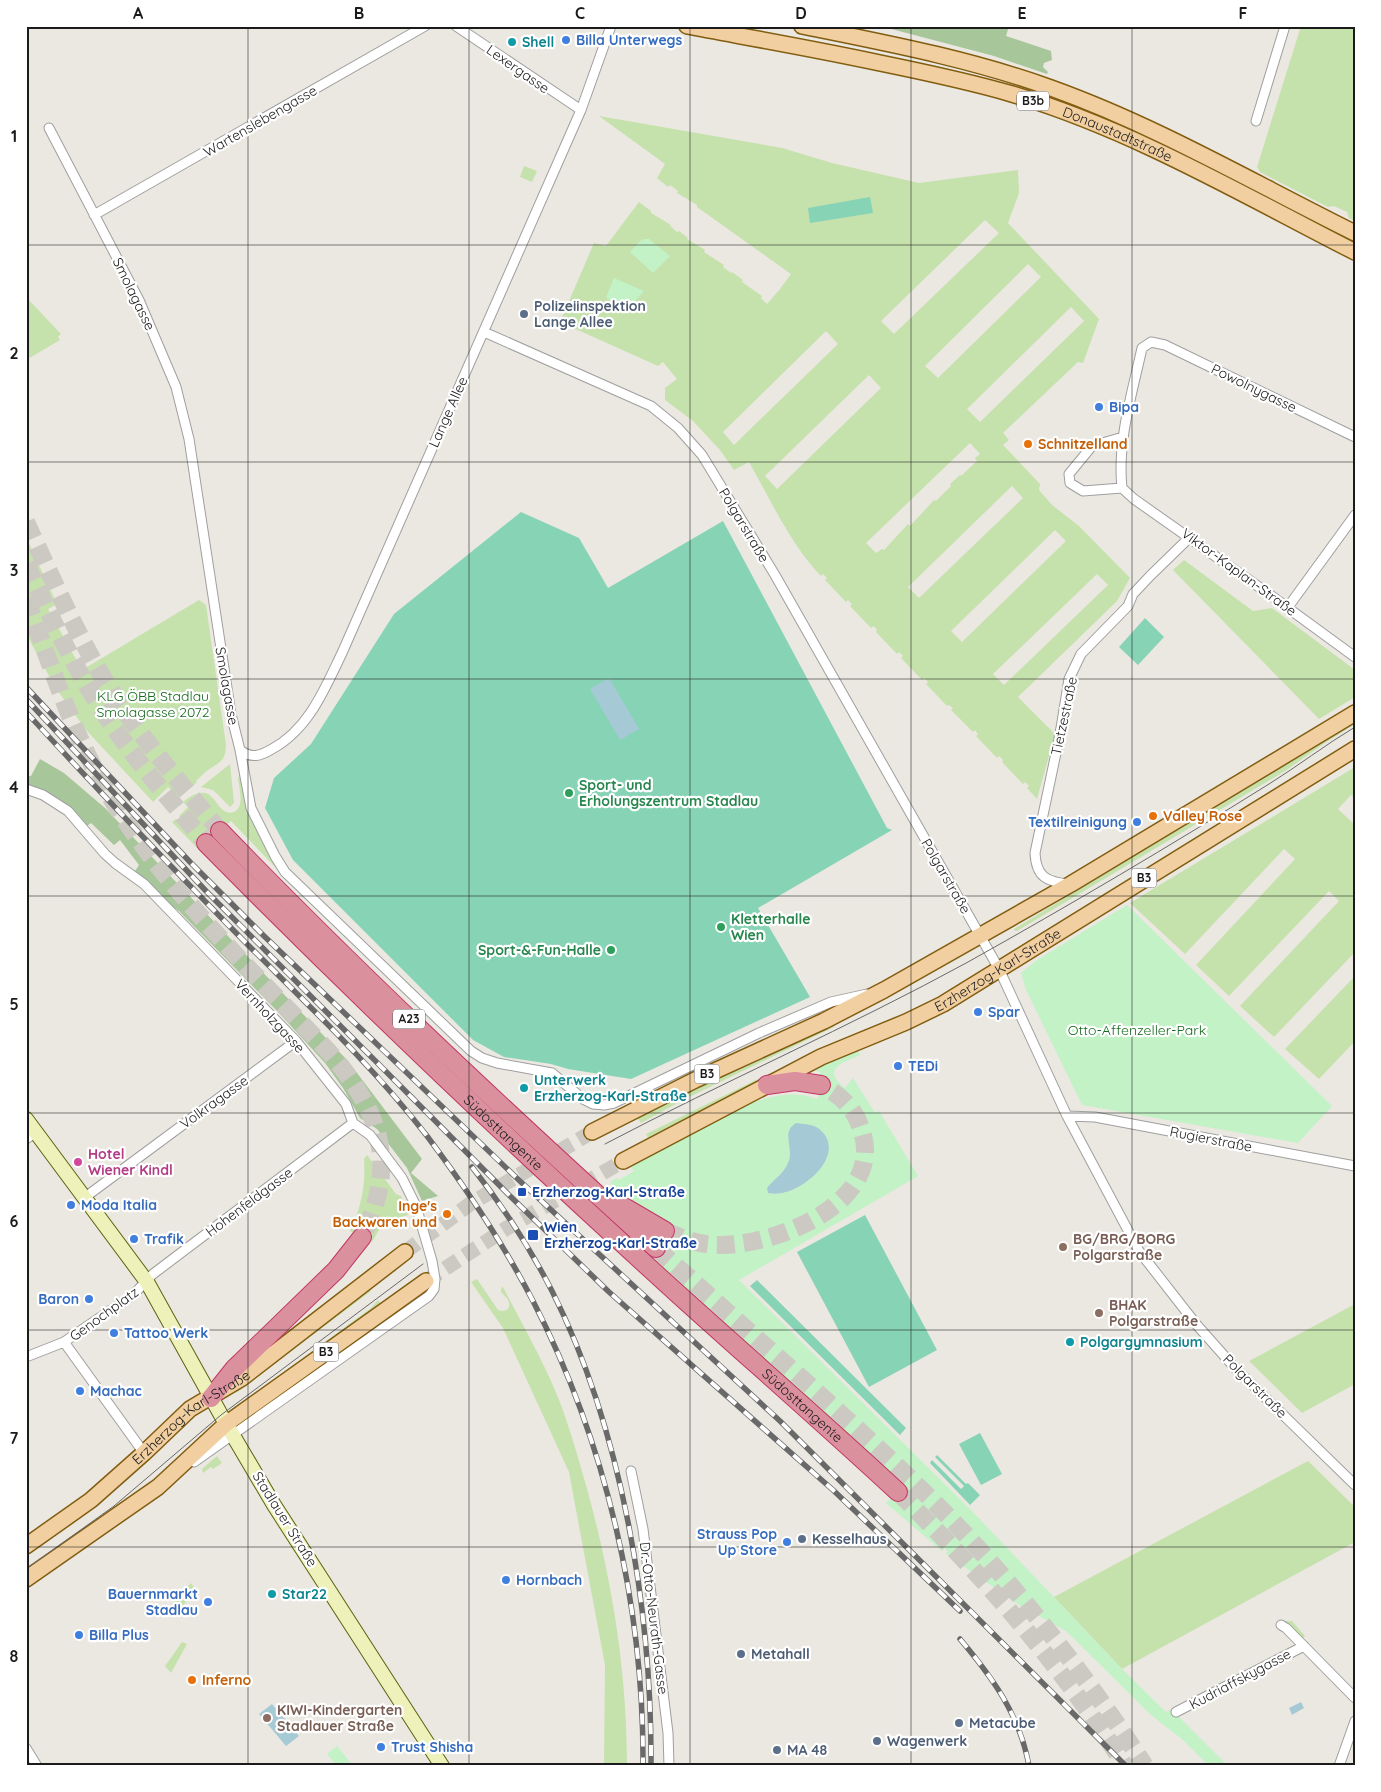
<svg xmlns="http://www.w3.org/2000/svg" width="1381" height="1792" viewBox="0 0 1381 1792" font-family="Quicksand,sans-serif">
  <rect width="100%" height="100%" fill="#ebe8e1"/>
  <path fill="#c5e1ac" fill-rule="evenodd" d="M1301,26H1355V221L1349,218L1347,212L1334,206L1328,207L1260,172L1257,167Z
    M599,116L782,148L832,163L919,183L1018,170L1019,193L1008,223L1099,319L1083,363L1078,362L1003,433L1009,440L1003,445L1040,484L1039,490L1052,505L1079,526L1130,578L1117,601L1018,697L1055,734L1037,799L1027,788L1029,786L1025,782L1023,784L1002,762L1003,760L999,756L997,758L976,736L978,734L975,730L973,732L951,710L953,708L949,705L947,706L926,684L928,682L924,678L922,680L901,658L903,656L899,652L897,654L876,632L877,630L874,626L871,628L850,606L852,604L848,600L846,602L825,580L827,578L823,574L821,576C791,545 770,499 749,462L734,470L720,450L693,421L665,400V388L677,379L663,362L658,366L560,322L594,243L606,246L639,202L651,211V213L671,225L670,226L677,232L679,231L688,238L687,239L705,250L704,252L724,265L723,267L731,273L732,272L743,280L742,282L762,296L761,298L767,304L780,289L791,274L697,207V205L677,193L678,191L670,185L668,187L657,178L665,164ZM985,220L999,233L894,334L881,321ZM1028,264L1041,277L938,378L925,366ZM1071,307L1084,321L980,422L967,409ZM826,331L838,344L734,445L723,432ZM869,375L881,388L777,489L765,476ZM970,443L980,454L975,458L977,461L961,476L960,475L950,484L951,486L936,501L934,500L910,526L908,524L884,550L882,549L876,553L866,543ZM1012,486L1023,498L919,598L908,587ZM1055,530L1066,541L962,642L951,631ZM1097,574L1108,585L1004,685L993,674Z
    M524,166L537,171L532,182L520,177Z
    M26,297L61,334L58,337L60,340L26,360Z
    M26,537L57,604L48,609L82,670L199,600L206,605L226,745C225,762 221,761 208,770C204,773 200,777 196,781L197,782L179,798L168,787L153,802L88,732L75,715L55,687L30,641L26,633Z
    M1184,560L1253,611L1272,608L1355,670V697L1319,719L1173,570Z
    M1355,721V724L1325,743L1285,771L1017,931H1015L1014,929Z
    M230,764L234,803L230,807L213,790L201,787Z
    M1355,767V799L1351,795L1338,809L1355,825V952L1274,1037L1240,1006L1339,901L1329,891L1229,996L1196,965L1295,859L1284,849L1185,954L1130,903Z
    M240,775H243L249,811L279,871L231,821L199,850L172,822L176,819L185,828L188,826L179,816L188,807L183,802C190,797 196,792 205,793C216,795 220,817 234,812C245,807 239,788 238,778Z
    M1355,976V1041L1319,1079L1285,1049Z
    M836,1022L834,1027L685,1099L641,1123L636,1116Z
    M791,1063L792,1065L649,1140L646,1134L770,1073L773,1074Z
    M367,1155L396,1194L401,1196L408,1215L383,1223L372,1242L350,1231C361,1209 366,1184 364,1159Z
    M477,1279L498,1310L502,1311L507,1310C513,1303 506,1297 501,1292L502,1286L504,1289C522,1324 542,1358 557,1395C569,1425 578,1457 587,1489C612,1579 627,1672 627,1766H604L605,1665L569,1472L503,1328L471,1282Z
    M370,1288L371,1291L236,1393L235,1391Z
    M378,1300L381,1304L384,1303L243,1402L371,1308Z
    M1355,1304V1384L1302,1413L1249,1361Z
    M217,1456L222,1463L213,1469L211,1467L203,1473L202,1469Z
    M1308,1461L1355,1507V1542L1122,1669L1054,1597Z
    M191,1583L196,1591L172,1618L166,1610Z
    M1284,1621H1292L1305,1636L1302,1639Z
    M182,1642L187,1644L171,1673L165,1666Z"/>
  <path fill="#a7c69a" d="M880,26H1009L1006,36L1051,51L1052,60L1044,63L1043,67L1048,72L1047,74L994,56Z
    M40,759L64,773L105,808L348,1061L422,1159L411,1173L438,1196L422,1201L407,1168L377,1129L360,1118L343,1088L325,1063L279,1013L179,911L169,904L135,871L139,865L120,840L114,845L91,823L87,826C74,806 50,790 26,785V776H31Z"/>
  <path fill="#c2f2c6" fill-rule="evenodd" d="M644,239H649L670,256L653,273L630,252L640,241Z
    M614,278L644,291L624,314L606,297Z
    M1127,905L1332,1106L1298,1143L1082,1105L1026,990L1021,973L1037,960Z
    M857,1049L860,1055C842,1063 821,1069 845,1088L853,1078L875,1113L879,1111L918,1176L739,1280L972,1511L1122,1669L1166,1712L1173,1709L1180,1718L1228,1766H1209L1183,1740L1151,1715L1066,1631L1019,1605L946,1554L948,1551L944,1548L942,1551L886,1503L891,1498L894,1501L907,1488L652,1257L665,1243L671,1224C648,1216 629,1202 610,1187L612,1184L610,1182L617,1178L619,1180L634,1171L630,1166L754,1102C775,1095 796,1091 817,1099L826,1078L820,1076V1072L815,1070L824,1065L826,1062ZM791,1154L815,1175C803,1186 785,1197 768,1193V1188L788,1165Z
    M337,1746L353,1766H337L327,1754Z"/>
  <path fill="#87d3b6" d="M870,197L873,213L810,223L808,208Z
    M521,512L579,538L608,588L723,521L887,828L892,830L758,908L810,997L631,1079L568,1069L551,1064L504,1057L473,1040L293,860L265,808L274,778L311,744L394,614Z
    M1145,618L1164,637L1138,665L1119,647Z
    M865,1215L937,1350L869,1387L797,1252Z
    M757,1280L906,1428L900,1435L750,1286Z
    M980,1433L1002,1474L981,1485L959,1444Z
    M937,1455L966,1484L968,1483L980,1495L970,1505L930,1463L932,1460L961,1489L964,1486L935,1457Z"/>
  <path fill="#a6cad5" d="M609,678L639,729L620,740L590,689Z
    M796,1123C803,1124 812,1124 818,1128C852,1153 798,1200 768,1193L767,1188C774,1179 784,1173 788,1163C795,1148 780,1133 796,1123Z
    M1301,1702L1304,1708L1292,1715L1289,1708Z
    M272,1704L299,1736L286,1746L259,1714Z"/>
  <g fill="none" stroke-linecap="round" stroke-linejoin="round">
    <path stroke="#ccc9c3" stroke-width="15" stroke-dasharray="15 8" stroke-linecap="butt" d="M405,1252L470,1204L592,1132
      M426,1281L507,1228L623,1161"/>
    <path stroke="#ccc9c3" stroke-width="18" stroke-dasharray="18 9" stroke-linecap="butt" d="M26,522C49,571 71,622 98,669C132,728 177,779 220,831
      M26,564C50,615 73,666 104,713C134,759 171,801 206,843
      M26,599C49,659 69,724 101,781C159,884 248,966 329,1052C380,1111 399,1163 362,1237
      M665,1231C682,1238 699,1245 717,1245C772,1247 885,1204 862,1132C856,1109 841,1095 821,1085
      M656,1248C707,1294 757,1339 808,1384C861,1432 915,1481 964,1533C1031,1605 1091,1683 1145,1766
      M898,1492C982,1575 1062,1665 1125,1766"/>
    <defs>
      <path id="street" d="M456,26L581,110
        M1256,121L1285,26
        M49,128L139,300L176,387L189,439L231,714L240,750L251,808L275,856L285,872L471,1051L482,1058L497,1063L552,1073L583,1099L593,1104L604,1105L614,1103L759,1033L831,1002L867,994
        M94,215L425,26
        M484,332L651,406L678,428L702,455L775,575L999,969L1067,1116L1139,1251L1196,1324L1235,1368L1355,1485
        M1355,437L1165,345L1151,342L1142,348C1132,394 1117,441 1122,488L1134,499L1266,592L1355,657
        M1122,488L1083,491L1070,483L1069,474L1092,446L1123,437
        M1288,607L1355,515
        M240,750C252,759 260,756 272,749C309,729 325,688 342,653L581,110L611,26
        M26,789L43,795L68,811L105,854L115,863L144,884L296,1041L346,1104L353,1123L370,1135L402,1178L416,1206L432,1261L435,1279L434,1289L429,1296L194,1462
        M1069,884C1047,882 1036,877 1035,853L1060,734L1069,679L1081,654L1128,606L1133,594L1150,576L1190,537
        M1067,1116L1095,1117L1355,1166
        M26,1139L36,1132
        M84,1198L296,1041
        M64,1342L144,1453
        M26,1357L64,1342L133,1295L153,1274L353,1123
        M631,1471L643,1529L668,1733L669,1766
        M1281,1625L1286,1628L1355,1698
        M1176,1712L1304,1646
        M26,1748L37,1766
        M1339,1766L1355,1721"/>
      <path id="secondary" d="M26,1119L147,1282L221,1415L274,1505L442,1766"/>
      <g id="primary">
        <path id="s1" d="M687,26C751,38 815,49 880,63C924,72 968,81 1012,94C1133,130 1243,195 1355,252"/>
        <path d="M802,26C886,43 971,59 1051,88C1157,126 1254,183 1355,233"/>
        <path d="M592,1132L695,1080L824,1021L884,990L1071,884L1355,713"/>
        <path id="s2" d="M623,1161L821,1057L906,1022L943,1004L1355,749"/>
        <path id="s3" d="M26,1546L91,1500L144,1453L190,1409L242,1378L405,1252"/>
        <path d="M26,1579L158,1487L226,1424L426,1281"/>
      </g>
      <g id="highway">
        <path d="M220,831C360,976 507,1113 656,1248"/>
        <path id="s4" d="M206,843C359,998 517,1148 678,1294C751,1360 826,1425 898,1492"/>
        <path d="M767,1085L795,1081L821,1085"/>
        <path d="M617,1205L624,1207L665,1231"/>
        <path d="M211,1398L234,1369L336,1270L362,1237"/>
      </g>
    </defs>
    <use href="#street" stroke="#9f9f9f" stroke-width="11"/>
    <use href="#secondary" stroke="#5a6410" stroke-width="16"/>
    <use href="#primary" stroke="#825d10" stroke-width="18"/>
    <use href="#highway" stroke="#c23665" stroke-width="20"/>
    <use href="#street" stroke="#fff" stroke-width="9"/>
    <use href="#secondary" stroke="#eef1b9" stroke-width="14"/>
    <use href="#primary" stroke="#f1cfa1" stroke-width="15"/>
    <use href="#highway" stroke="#db909e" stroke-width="18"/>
    <path stroke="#696969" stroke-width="1" d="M605,1144C725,1081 849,1027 968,962C1070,905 1170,846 1269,784C1298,766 1325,745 1355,727
      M26,1569L114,1506L221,1415L423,1264"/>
    <defs>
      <path id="rail" d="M26,687L190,862L264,936L522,1183L780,1421L1126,1766
        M26,699L206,891L510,1196L609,1292L833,1490L960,1611
        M26,712C98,790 171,867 245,942C307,1004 373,1066 427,1136C466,1188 503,1243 533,1301C606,1443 644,1606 643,1766
        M472,1167C502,1205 530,1248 552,1291C622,1430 652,1611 651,1766
        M960,1639C992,1677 1020,1715 1029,1766"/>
    </defs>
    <use href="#rail" stroke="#696969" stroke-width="5.5"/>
    <use href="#rail" stroke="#fff" stroke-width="4" stroke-dasharray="11" stroke-linecap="butt"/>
  </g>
  <path fill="none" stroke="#1b1b1b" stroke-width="1" stroke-opacity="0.55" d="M248,26V1766M469,26V1766M690,26V1766M911,26V1766M1132,26V1766M26,245H1355M26,462H1355M26,679H1355M26,896H1355M26,1113H1355M26,1330H1355M26,1547H1355"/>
  <g fill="#3f7fe0" stroke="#fff" stroke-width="2">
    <circle cx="566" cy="40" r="5"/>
    <circle cx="1099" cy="407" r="5"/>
    <circle cx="1137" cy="822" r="5"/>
    <circle cx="978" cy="1012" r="5"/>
    <circle cx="898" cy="1066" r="5"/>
    <circle cx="71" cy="1205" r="5"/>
    <circle cx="134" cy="1239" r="5"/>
    <circle cx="89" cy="1299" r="5"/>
    <circle cx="114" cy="1333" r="5"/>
    <circle cx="80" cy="1391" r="5"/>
    <circle cx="787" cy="1542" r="5"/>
    <circle cx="506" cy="1580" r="5"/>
    <circle cx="208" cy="1602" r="5"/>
    <circle cx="79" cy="1635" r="5"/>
    <circle cx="381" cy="1747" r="5"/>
  </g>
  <g fill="#0f9aa8" stroke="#fff" stroke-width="2">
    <circle cx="512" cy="42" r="5"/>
    <circle cx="524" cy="1088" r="5"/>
    <circle cx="1070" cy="1342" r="5"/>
    <circle cx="272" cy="1594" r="5"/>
  </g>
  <g fill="#5c6f8a" stroke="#fff" stroke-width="2">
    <circle cx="524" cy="314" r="5"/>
    <circle cx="802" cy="1539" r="5"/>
    <circle cx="741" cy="1654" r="5"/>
    <circle cx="959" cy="1723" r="5"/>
    <circle cx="877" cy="1741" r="5"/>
    <circle cx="777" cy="1750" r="5"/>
  </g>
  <g fill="#e8710a" stroke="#fff" stroke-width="2">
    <circle cx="1028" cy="444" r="5"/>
    <circle cx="1153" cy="816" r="5"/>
    <circle cx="447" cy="1214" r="5"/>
    <circle cx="192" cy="1680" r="5"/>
  </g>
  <g fill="#2e9e5b" stroke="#fff" stroke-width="2">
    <circle cx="569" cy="793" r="5"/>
    <circle cx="721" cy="927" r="5"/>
    <circle cx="611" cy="950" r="5"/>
  </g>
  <circle fill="#d1479c" stroke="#fff" stroke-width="2" cx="78" cy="1162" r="5"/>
  <g fill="#1a4fb4" stroke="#fff" stroke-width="2">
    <rect x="517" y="1187" width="10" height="10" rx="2.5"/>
    <rect x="527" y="1229" width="12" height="12" rx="2.5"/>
  </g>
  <g fill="#8d6e63" stroke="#fff" stroke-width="2">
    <circle cx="1063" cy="1247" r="5"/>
    <circle cx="1099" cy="1313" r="5"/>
    <circle cx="267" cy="1718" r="5"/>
  </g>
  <g text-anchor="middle" stroke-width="4.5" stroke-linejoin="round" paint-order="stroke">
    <g fill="#fff" stroke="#5f5f5f" stroke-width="1">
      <rect x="1017" y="91.5" width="32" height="19" rx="4"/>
      <rect x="1131.5" y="868.5" width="25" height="19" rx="4"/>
      <rect x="393" y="1009.5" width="32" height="19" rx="4"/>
      <rect x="694.5" y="1064.5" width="25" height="19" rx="4"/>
      <rect x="313.5" y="1342.5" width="25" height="19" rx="4"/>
    </g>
    <g font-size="12" font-weight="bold" fill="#1b1b1b">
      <text x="1033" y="105">B3b</text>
      <text x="1144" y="882">B3</text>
      <text x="409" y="1023">A23</text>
      <text x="707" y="1078">B3</text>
      <text x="326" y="1356">B3</text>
    </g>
    <g font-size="14" font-weight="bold" fill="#366cbe" stroke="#fff" text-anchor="start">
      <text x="576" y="45">Billa Unterwegs</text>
      <text x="1109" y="412">Bipa</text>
      <text x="1127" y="827" text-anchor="end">Textilreinigung</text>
      <text x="988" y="1017">Spar</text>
      <text x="908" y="1071">TEDi</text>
      <text x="81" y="1210">Moda Italia</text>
      <text x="144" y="1244">Trafik</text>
      <text x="79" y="1304" text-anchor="end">Baron</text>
      <text x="124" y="1338">Tattoo Werk</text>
      <text x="90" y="1396">Machac</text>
      <text x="777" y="1539" text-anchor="end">Strauss Pop<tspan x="777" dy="16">Up Store</tspan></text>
      <text x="516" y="1585">Hornbach</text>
      <text x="198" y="1599" text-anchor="end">Bauernmarkt<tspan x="198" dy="16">Stadlau</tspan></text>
      <text x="89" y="1640">Billa Plus</text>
      <text x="391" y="1752">Trust Shisha</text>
    </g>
    <g font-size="14" font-weight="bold" fill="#0d838f" stroke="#fff" text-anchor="start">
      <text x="522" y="47">Shell</text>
      <text x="534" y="1085">Unterwerk<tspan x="534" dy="16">Erzherzog-Karl-Straße</tspan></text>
      <text x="1080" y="1347">Polgargymnasium</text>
      <text x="282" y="1599">Star22</text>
    </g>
    <g font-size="14" fill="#1b1b1b" stroke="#fff">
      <text transform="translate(518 69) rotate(35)" y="5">Lexergasse</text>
      <text transform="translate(260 121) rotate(-30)" y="5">Wartenslebengasse</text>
      <text dy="5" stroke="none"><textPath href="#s1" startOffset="445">Donaustadtstraße</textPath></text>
      <text transform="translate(134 294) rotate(64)" y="5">Smolagasse</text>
      <text transform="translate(1254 388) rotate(26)" y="5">Powolnygasse</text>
      <text transform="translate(448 412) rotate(-66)" y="5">Lange Allee</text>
      <text transform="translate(744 525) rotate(59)" y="5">Polgarstraße</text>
      <text transform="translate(1239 572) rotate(36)" y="5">Viktor-Kaplan-Straße</text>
      <text transform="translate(227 686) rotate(80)" y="5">Smolagasse</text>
      <text transform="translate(1064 716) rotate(-78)" y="5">Tietzestraße</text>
      <text transform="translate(946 876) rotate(60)" y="5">Polgarstraße</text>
      <text dy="5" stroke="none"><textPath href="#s2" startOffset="421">Erzherzog-Karl-Straße</textPath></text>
      <text transform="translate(270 1016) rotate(47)" y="5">Vernholzgasse</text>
      <text transform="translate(214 1102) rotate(-36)" y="5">Volkragasse</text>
      <text dy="5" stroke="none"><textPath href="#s4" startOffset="415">Südosttangente</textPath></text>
      <text transform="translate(1211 1139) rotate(11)" y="5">Rugierstraße</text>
      <text transform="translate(249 1202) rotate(-37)" y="5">Hohenfeldgasse</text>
      <text transform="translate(104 1314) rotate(-36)" y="5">Genochplatz</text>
      <text transform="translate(1255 1386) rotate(45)" y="5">Polgarstraße</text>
      <text dy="5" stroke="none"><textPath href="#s4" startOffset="820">Südosttangente</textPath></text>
      <text dy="5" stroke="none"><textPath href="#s3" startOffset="210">Erzherzog-Karl-Straße</textPath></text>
      <text transform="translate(285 1519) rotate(58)" y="5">Stadlauer Straße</text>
      <text transform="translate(654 1618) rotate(83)" y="5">Dr.-Otto-Neurath-Gasse</text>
      <text transform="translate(1240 1679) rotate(-28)" y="5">Kudriaffskygasse</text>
    </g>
    <g font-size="14" font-weight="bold" fill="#4e5e75" stroke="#fff" text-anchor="start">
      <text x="534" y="311">Polizeiinspektion<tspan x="534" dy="16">Lange Allee</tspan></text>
      <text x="812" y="1544">Kesselhaus</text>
      <text x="751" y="1659">Metahall</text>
      <text x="969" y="1728">Metacube</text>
      <text x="887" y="1746">Wagenwerk</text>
      <text x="787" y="1755">MA 48</text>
    </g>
    <g font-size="14" font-weight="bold" fill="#c56008" stroke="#fff" text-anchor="start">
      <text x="1038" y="449">Schnitzelland</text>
      <text x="1163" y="821">Valley Rose</text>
      <text x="437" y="1211" text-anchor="end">Inge's<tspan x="437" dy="16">Backwaren und</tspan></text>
      <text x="202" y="1685">Inferno</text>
    </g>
    <g font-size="14" fill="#166b1e" stroke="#fff">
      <text x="153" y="701">KLG ÖBB Stadlau<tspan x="153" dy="16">Smolagasse 2072</tspan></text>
      <text x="1137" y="1035">Otto-Affenzeller-Park</text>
    </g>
    <g font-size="14" font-weight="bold" fill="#27864d" stroke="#fff" text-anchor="start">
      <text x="579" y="790">Sport- und<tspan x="579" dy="16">Erholungszentrum Stadlau</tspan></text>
      <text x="731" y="924">Kletterhalle<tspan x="731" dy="16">Wien</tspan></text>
      <text x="601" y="955" text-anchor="end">Sport-&amp;-Fun-Halle</text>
    </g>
    <g font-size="14" font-weight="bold" fill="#b23c85" stroke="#fff" text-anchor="start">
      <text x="88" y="1159">Hotel<tspan x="88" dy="16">Wiener Kindl</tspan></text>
    </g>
    <g font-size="14" font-weight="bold" fill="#164399" stroke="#fff" text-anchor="start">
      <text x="532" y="1197">Erzherzog-Karl-Straße</text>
      <text x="544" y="1232">Wien<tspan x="544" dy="16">Erzherzog-Karl-Straße</tspan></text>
    </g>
    <g font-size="14" font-weight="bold" fill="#785e54" stroke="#fff" text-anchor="start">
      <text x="1073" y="1244">BG/BRG/BORG<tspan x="1073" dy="16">Polgarstraße</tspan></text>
      <text x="1109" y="1310">BHAK<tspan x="1109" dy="16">Polgarstraße</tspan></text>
      <text x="277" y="1715">KIWI-Kindergarten<tspan x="277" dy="16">Stadlauer Straße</tspan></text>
    </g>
  </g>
  <rect width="1381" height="1792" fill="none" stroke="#ffffff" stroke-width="55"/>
  <rect x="28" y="28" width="1326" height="1736" fill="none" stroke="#1b1b1b" stroke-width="2"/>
  <g font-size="16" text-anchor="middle" font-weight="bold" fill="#1b1b1b">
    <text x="138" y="19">A</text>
    <text x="359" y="19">B</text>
    <text x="580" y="19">C</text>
    <text x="801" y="19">D</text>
    <text x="1022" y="19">E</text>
    <text x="1243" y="19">F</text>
    <text x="14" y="142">1</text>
    <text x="14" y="359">2</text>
    <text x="14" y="576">3</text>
    <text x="14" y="793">4</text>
    <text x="14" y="1010">5</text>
    <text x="14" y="1227">6</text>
    <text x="14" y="1444">7</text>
    <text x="14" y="1662">8</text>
  </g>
</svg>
